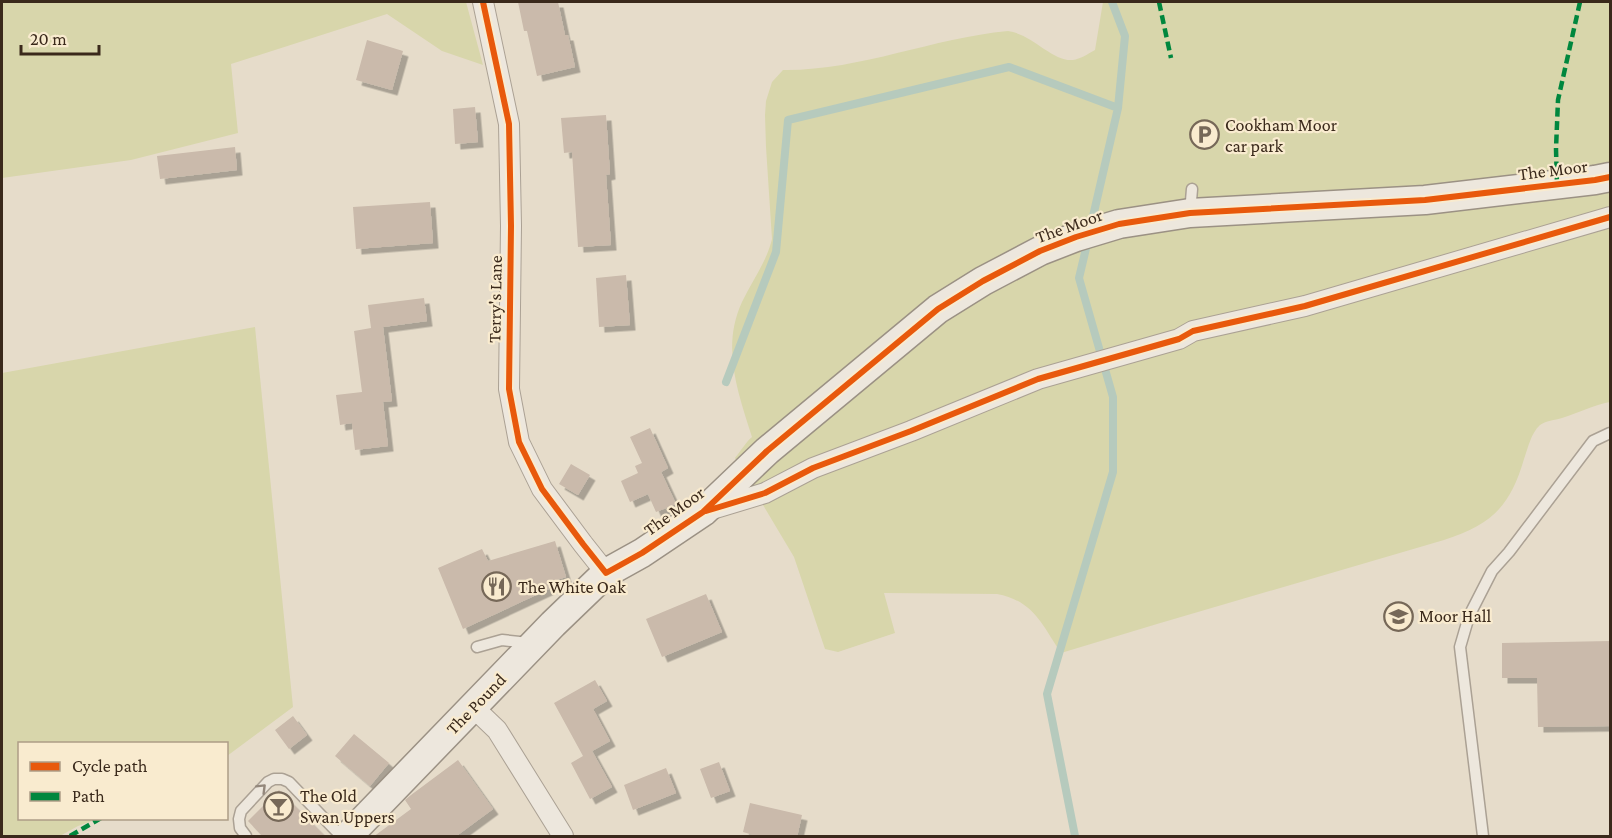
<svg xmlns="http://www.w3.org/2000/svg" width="1612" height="838" viewBox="0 0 1612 838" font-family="'Crimson Pro',serif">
  <defs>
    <filter id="shadow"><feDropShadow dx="5.5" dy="5.5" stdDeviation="0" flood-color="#0004"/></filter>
  </defs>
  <rect width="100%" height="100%" fill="#e6dcca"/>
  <path fill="#d8d6ab" d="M2,2H466L483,65L442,51L387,14L231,64L238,133L131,160L2,178Z
    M1103,2H1610V402C1594,405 1578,413 1562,418C1555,420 1545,421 1540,425C1531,433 1528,448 1524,459C1510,507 1491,525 1444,540L1157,624L1061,653C1042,625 1034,601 997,594L884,593L895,633L838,652L825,649L794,557L735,458C741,451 745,443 752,437C738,393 721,347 742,302C752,281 767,261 772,239L766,147L765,115L766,101L772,82L783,70C859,71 932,38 1008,31C1032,34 1053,62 1073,60C1080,59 1088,54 1095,50Z
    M255,327L293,707L227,756L226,744H20V818L98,819L78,826L60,836H2V373Z"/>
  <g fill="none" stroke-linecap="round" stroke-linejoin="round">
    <path stroke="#b6cabd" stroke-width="8" d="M1091,225L1118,108L1125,36L1112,2
      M726,382L776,252L788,120L1009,67L1118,108
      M1075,836L1047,694L1113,472V397L1079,278L1088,240"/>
  </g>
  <path fill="#cabaab" filter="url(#shadow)" d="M518,2H558L565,35H568L575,67L537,76L527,31H524Z
    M367,40L403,51L392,90L356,80Z
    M475,107L478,142L455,144L453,109Z
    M606,115L610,174L606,175L611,245L578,247L572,152L564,153L561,118Z
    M235,147L237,170L160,179L157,156Z
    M430,202L433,243L356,249L353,207Z
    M626,275L630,325L599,327L596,278Z
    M424,298L427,321L383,327L392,401L383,402L388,446L355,450L352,423L340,425L336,395L362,392L354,331L371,328L368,305Z
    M650,428L668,468L661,472L676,504L656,512L648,494L630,502L621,481L638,473L635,466L642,463L630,437Z
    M571,464L590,475L578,495L559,484Z
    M555,541L566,577L547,583L549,589L463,629L438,568L482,549L488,561Z
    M706,594L722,632L662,657L646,619Z
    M1611,641V726L1538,727L1537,678H1502V643Z
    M595,680L607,701L593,709L610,741L592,751L612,787L590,799L571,763L583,756L554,703Z
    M293,716L307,735L289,749L275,730Z
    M354,734L389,763L370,786L335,756Z
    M458,760L493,809L455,837H373L411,809L405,800L411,795Z
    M719,762L730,791L711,798L700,769Z
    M666,768L676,793L633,810L624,785Z
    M279,790L326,837H263L248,821Z
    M750,803L802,815L797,837H760L743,832Z"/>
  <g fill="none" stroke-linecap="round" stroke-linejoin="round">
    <defs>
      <path id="service" d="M1190,213L1192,189
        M477,647L502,640L529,643
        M246,836L240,828L239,819L241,811L268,782L274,779H282L289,782L341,836
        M1483,836L1460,647L1469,616L1492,571L1509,552L1593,441L1610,433"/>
      <path id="minor" d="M483,2L509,124L511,226L509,389L519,442L542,489L583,544L606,573
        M709,510L765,493L813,468L911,431L1038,379L1179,339L1193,331L1305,306L1610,217
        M473,707L497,730L563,836"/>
      <path id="secondary" d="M348,836L553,624L606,573L642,553L703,512L767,451L938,309L983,281L1040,251L1076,237L1119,224L1190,213L1425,200L1595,180L1610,177"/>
    </defs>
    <use href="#service" stroke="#aba194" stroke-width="13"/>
    <use href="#minor" stroke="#aba194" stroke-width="22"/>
    <use href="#secondary" stroke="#9b9184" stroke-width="31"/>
    <use href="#service" stroke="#ede7dd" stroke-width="10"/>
    <use href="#minor" stroke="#ede7dd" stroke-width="20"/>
    <use href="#secondary" stroke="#ede7dd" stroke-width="28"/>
    <path stroke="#00873e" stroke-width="4.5" stroke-dasharray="9 4.5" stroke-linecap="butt" d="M1159,2L1171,58
      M1557,184L1556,149L1558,100L1580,2
      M70,836L101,818"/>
    <defs>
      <path id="cycleway" d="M483,2L509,124L511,226L509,389L519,442L542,489L583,544L606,573L642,553L703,512L767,451L938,309L983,281L1040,251L1076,237L1119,224L1190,213L1425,200L1595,180L1610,177
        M706,511L765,493L813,468L911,431L1038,379L1179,339L1193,331L1305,306L1610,217"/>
    </defs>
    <use href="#cycleway" stroke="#f9ebcf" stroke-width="10"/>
    <use href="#cycleway" stroke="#e8590c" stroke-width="6"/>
  </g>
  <defs><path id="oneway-chevron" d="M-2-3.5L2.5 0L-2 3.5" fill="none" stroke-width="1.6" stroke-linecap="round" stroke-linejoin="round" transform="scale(1.5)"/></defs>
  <use stroke="#94887c" href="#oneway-chevron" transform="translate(262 788) rotate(-45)"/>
  <defs>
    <symbol id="parking-ring" viewBox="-11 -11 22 22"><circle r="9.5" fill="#f9ebcf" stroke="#766858" stroke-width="1.5"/><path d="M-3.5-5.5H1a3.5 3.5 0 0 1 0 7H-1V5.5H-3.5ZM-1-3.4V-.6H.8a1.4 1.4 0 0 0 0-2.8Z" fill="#766858"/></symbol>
    <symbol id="restaurant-ring" viewBox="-11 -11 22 22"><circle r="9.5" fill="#f9ebcf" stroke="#766858" stroke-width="1.5"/><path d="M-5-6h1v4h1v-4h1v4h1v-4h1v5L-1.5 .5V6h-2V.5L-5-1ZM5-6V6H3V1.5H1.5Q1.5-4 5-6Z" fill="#766858"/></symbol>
    <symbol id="university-ring" viewBox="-11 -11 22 22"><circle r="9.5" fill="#f9ebcf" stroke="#766858" stroke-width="1.5"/><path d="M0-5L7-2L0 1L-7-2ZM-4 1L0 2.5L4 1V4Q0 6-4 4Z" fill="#766858"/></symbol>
    <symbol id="bar-ring" viewBox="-11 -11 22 22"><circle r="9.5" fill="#f9ebcf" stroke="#766858" stroke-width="1.5"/><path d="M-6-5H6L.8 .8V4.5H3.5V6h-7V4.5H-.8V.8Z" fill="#766858"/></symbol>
  </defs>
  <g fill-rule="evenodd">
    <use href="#parking-ring" x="1188" y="118" width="33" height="33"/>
    <use href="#restaurant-ring" x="480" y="570" width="33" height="33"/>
    <use href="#university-ring" x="1382" y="600" width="33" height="33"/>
    <use href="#bar-ring" x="262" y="790" width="33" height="33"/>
  </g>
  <g text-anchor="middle" stroke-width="4.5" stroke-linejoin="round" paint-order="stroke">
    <g font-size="18" fill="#3a291b" stroke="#f9ebcf" text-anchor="start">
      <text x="1225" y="131">Cookham Moor<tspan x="1225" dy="21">car park</tspan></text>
      <text x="518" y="593">The White Oak</text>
      <text x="1419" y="622">Moor Hall</text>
      <text x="300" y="802">The Old<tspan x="300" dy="21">Swan Uppers</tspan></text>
    </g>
    <g font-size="18" fill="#3a291b" stroke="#f9ebcf">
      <text transform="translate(1553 170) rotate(-7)" y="6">The Moor</text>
      <text transform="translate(1069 226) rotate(-20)" y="6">The Moor</text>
      <text transform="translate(495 299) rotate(-89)" y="6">Terry's Lane</text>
      <text transform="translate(674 511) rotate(-36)" y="6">The Moor</text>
      <text transform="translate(476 704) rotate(-46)" y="6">The Pound</text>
    </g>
  </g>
  <rect width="1612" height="838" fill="none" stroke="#3a291b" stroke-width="6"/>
  <rect x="18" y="742" width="210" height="78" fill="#f9ebcf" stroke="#ad9d87" stroke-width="1.5"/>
  <rect x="30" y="762" width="30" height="9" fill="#e8590c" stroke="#ad9d87" stroke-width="1.5"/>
  <text x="72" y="772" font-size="18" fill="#3a291b">Cycle path</text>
  <rect x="30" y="792" width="30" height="9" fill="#00873e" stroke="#ad9d87" stroke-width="1.5"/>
  <text x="72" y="802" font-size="18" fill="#3a291b">Path</text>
  <path d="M21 45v9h78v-9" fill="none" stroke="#3a291b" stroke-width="3"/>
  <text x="30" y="45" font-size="18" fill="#3a291b" stroke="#f9ebcf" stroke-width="4.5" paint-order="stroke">20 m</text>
</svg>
